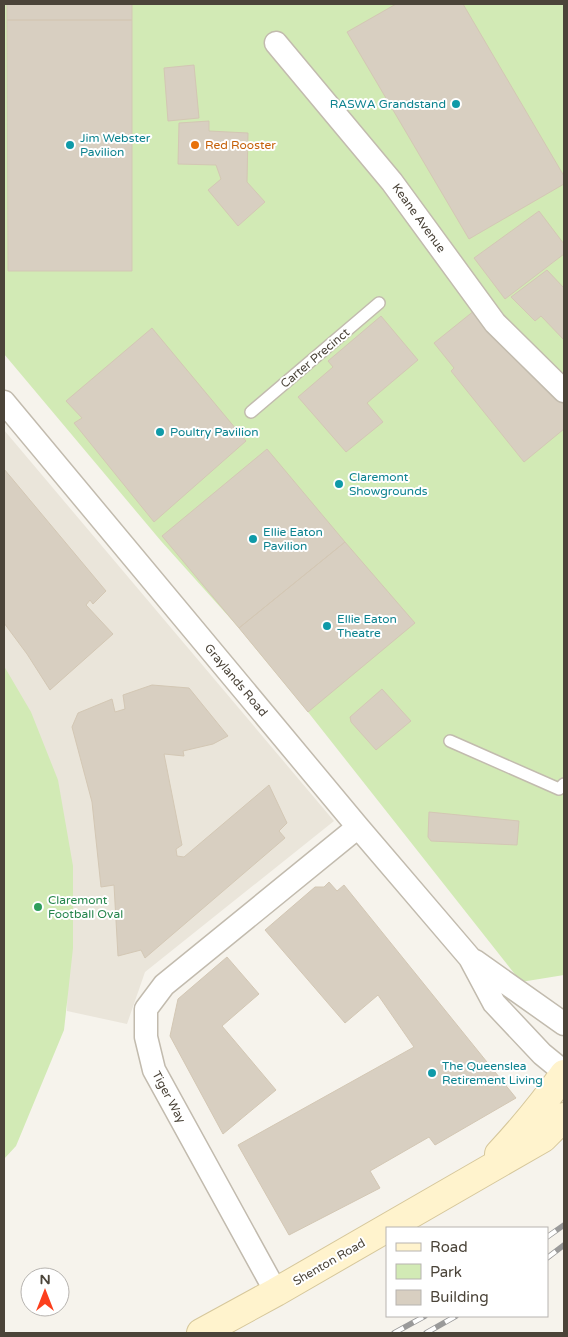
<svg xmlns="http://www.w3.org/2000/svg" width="568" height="1337" viewBox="0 0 568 1337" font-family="'Varela Round',sans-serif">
  <rect width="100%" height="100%" fill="#f6f3ec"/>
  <path fill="#eae5da" d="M4,430L334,821L145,972L127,1024L67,1011L69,879L4,706Z"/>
  <path fill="#d2eab5" d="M4,4H564V975L521,982L308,712L239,628L161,541L4,354Z
    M4,666L31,712L58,780L73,866V948L64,1030L16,1146L4,1159Z"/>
  <path fill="#d8cfc1" stroke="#d3c7b4" d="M7,4H132V20H7Z
    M396,4H463L564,176V184L469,239L347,32Z
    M7,20H132V271H8Z
    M194,65L199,118L168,121L164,68Z
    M209,121V131L248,133L247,182L265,202L238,226L208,190L221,179L216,165L178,164L179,123Z
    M539,211L564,244V254L505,299L474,258Z
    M547,270L564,288V340L541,316L535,321L511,297Z
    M480,306L564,405V429L524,462L451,371L454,368L434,343Z
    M381,316L418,360L367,403L383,422L346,452L298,397L333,367L328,361Z
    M152,328L246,441L154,522L74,423L82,418L66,401Z
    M267,449L345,542L239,628L162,536Z
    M4,469L106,591L93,604L90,600L86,605L113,634L50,690L27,654L4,623Z
    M345,542L415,623L308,712L239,628Z
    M152,685L189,688L228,736L213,744L183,751L184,756L164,754L182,845L176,849L177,856L184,857L269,785L287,823L279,831L285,838L145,958L141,950L118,956L114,885L101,887L92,802L72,727L78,713L112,699L115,712L125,709L123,695Z
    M382,689L411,721L376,750L351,722L350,717Z
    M429,812L519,821L517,845L431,841L428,837Z
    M329,882L337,891L344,885L516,1098L435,1145L429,1137L370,1171L380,1188L289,1235L238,1145L414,1047L378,995L345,1023L265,930L315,887H324Z
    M227,957L259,994L222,1026L276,1090L223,1134L170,1036L178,999Z"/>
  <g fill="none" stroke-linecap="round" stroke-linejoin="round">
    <defs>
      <path id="service" d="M251,412L379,303
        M450,741L559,789L564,784"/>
      <path id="minor" d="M276,43L392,182L495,323L564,391
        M4,402L358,827L470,958L494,1003L542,1054L564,1072
        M475,961L564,1024
        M276,1292L154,1070L146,1037V1009L164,985L358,827"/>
      <path id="secondary" d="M499,1154C523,1128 544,1103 564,1074
        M201,1333L276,1292L543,1138L564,1117"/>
    </defs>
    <use href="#service" stroke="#c2bbae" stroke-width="14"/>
    <use href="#minor" stroke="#c2bbae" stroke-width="25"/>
    <use href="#secondary" stroke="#d6c79b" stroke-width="30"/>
    <use href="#service" stroke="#fff" stroke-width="11"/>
    <use href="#minor" stroke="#fff" stroke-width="22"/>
    <use href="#secondary" stroke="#fff3cd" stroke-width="28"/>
    <defs>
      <path id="rail" d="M547,1237L564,1225
        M547,1258L564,1245
        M394,1333L425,1316
        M426,1333L456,1316"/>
    </defs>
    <use href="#rail" stroke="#9a9a9a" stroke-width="5.5"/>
    <use href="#rail" stroke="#fff" stroke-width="4" stroke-dasharray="11" stroke-linecap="butt"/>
  </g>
  <g fill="#0f9aa8" stroke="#fff" stroke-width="2">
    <circle cx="456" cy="104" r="5"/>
    <circle cx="70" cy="145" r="5"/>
    <circle cx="160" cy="432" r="5"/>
    <circle cx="339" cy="484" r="5"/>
    <circle cx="253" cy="539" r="5"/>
    <circle cx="327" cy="626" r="5"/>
    <circle cx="432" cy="1073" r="5"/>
  </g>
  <circle fill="#e8710a" stroke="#fff" stroke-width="2" cx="195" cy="145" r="5"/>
  <circle fill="#2e9e5b" stroke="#fff" stroke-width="2" cx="38" cy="907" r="5"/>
  <g text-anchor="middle" stroke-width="4" stroke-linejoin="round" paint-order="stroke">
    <g font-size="12" fill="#0d838f" stroke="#fff" text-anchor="start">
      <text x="446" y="108" text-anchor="end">RASWA Grandstand</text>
      <text x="80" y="142">Jim Webster<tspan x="80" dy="14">Pavilion</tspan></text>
      <text x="170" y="436">Poultry Pavilion</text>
      <text x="349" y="481">Claremont<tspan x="349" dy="14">Showgrounds</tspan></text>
      <text x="263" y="536">Ellie Eaton<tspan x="263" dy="14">Pavilion</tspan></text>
      <text x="337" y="623">Ellie Eaton<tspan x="337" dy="14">Theatre</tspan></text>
      <text x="442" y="1070">The Queenslea<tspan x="442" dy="14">Retirement Living</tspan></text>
    </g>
    <g font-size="12" fill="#c56008" stroke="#fff" text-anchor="start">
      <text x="205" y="149">Red Rooster</text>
    </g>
    <g font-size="12" fill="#4b4439" stroke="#fff">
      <text transform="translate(419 218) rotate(54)" y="4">Keane Avenue</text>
      <text transform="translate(315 358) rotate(-40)" y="4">Carter Precinct</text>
      <text transform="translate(236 680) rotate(50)" y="4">Graylands Road</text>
      <text transform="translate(169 1097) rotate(62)" y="4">Tiger Way</text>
      <text transform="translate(329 1262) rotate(-30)" y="4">Shenton Road</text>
    </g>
    <g font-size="12" fill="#27864d" stroke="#fff" text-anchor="start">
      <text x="48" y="904">Claremont<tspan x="48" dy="14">Football Oval</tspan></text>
    </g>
  </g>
  <rect width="568" height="1337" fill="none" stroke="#4b4439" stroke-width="10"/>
  <rect x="386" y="1227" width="162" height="90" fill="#ffffff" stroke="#b7b4b0"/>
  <rect x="396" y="1243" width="25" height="8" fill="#fff3cd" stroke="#b7b4b0"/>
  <text x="430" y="1252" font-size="15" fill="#4b4439">Road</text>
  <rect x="396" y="1264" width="25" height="15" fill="#d2eab5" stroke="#b7b4b0"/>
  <text x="430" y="1277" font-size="15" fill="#4b4439">Park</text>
  <rect x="396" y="1290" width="25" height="15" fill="#d8cfc1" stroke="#b7b4b0"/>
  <text x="430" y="1302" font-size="15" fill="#4b4439">Building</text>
  <g transform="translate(45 1292)"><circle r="24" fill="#ffffff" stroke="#b7b4b0"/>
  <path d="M0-4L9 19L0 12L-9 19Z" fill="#fc3f1d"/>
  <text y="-8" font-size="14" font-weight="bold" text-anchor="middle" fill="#4b4439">N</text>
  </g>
</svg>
